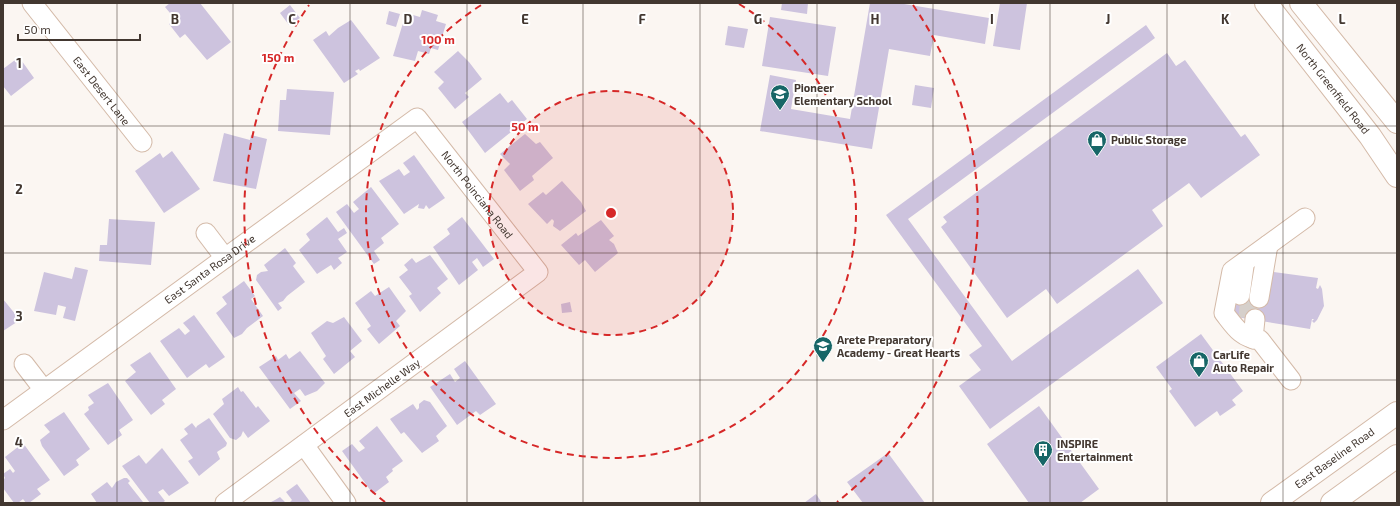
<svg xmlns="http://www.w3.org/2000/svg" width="1400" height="506" viewBox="0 0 1400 506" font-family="'Exo 2',sans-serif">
  <rect width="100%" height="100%" fill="#fbf6f2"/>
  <path fill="#cdc3de" d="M170,3H200L231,42L207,60L185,34L180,38L169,24L175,19L165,7Z
    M782,3H808L807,14L781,10Z
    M870,3H898L989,18L985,44L934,35L930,56L889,49L872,149L760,131L770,75L796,80L791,109L850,119Z
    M1000,3H1027L1020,50L993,46Z
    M290,5L300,18L289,25L280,13Z
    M422,10L438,15L436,21L446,24L438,50L431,48L429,54L418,51L415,61L393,56L406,13L420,17Z
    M389,11L400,14L396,27L386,24Z
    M770,17L836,27L828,76L762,66Z
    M351,20L380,58L360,71L359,69L355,71L358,74L344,83L313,40L326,31L329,36L338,28Z
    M1146,25L1155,38L908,219L1012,361L1138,269L1163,303L990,429L959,386L981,370L969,355L982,346L886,215Z
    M728,26L748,29L744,48L725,45Z
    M458,51L469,62L482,79L465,93L469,97L455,109L438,88L444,82L434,72Z
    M1167,53L1176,66L1185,60L1241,137L1245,134L1260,155L1201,198L1189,183L1152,210L1163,226L1057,304L1046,289L1007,318L941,227L947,222L943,217Z
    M19,57L34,78L11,96L3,86V69Z
    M915,85L934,88L931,108L912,105Z
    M287,89L334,92L330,135L278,131L280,100H286Z
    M500,93L508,103L512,100L527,119L485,153L462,122Z
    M224,133L250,140L251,135L267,139L256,189L213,181Z
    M525,134L536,144L540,142L553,158L532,176L534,180L520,191L504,170L510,164L500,154Z
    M172,151L200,189L164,213L135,171L160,153L163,158Z
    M414,155L445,198L429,209L426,205L424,209L418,208L419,204L404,214L379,181L399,169L404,176L410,172L403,163Z
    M562,181L581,202L586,211L560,231L553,226L554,221L552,219L547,224L528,204L543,192L546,195Z
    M371,187L399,224L381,238L384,243L374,251L380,260L374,264L336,212L347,204L354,213L359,209L353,202Z
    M327,217L338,232L344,228L347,233L338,239L347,252L338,258L342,263L334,270L331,265L317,274L299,250L310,240L306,234Z
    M462,217L494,259L483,267L477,258L472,262L478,270L459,285L433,247L450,234L447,229Z
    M109,219L155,222L151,265L99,261L100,245H107Z
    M601,220L614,236L609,240L614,244L618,253L595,272L585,260L579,265L561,245L576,233L578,236Z
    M285,248L296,263L293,266L305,282L287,296L283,301L278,303L282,308L278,311L256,280L257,275L261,272L268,271L264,265Z
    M430,255L448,279L437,288L441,293L420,312L409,296L412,294L399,277L408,270L404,265L412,258L416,263Z
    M75,267L88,270L75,321L63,318L66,307L58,305L56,315L34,311L44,272L72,279Z
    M1266,271L1318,278L1316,288L1318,289L1320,285L1322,289L1324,306L1317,320L1314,323L1312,321L1314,319H1312L1310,329L1224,315L1227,294L1261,299Z
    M244,281L255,296L251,299L263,316L247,328L242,334L234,338L216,313L227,304L222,297Z
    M389,287L406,311L396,321L400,326L379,344L367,329L371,326L355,303L371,291L375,296Z
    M3,299L20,320L3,331Z
    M570,302L572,312L562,313L561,304Z
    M194,315L225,357L209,368L206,364L187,378L160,341L179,328L185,335L190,331L183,323Z
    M344,317L362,341L350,351L355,357L334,374L323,359L326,356L311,333L327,321L333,323Z
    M1201,334L1243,391L1232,400L1236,405L1220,416L1217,411L1195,427L1169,391L1172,389L1156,367Z
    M300,351L325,383L317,391L305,396L300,389L294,393L301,401L290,409L259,367L276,356L278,360L286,354L289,359Z
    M150,352L176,389L162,400L165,404L151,415L125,381L136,372L130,365Z
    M465,361L496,404L480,415L476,411L457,425L430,387L450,374L455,382L460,378L454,369Z
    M108,383L133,420L119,430L122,435L108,445L84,414L89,410L88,407L94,403L88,395Z
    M238,387L241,392L243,391L256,408L258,406L270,421L248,438L243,431L241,436L236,440L230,438L213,414L224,404L222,399Z
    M424,400L430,402L447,426L436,436L439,441L422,453L404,432L401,434L390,419L413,404L417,410L419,408V404Z
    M1039,406L1099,489L1080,503H1029L987,444Z
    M64,412L90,449L76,460L79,465L64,476L42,446L40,440L50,432L44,425Z
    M209,418L227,443L226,446L217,452L220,459L199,476L188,461L193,458L180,440L188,434L184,429L192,423L196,428L197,426Z
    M377,426L403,461L392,469L393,471L386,477L389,482L373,494L342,451L352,444L359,452L365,448L359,441Z
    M23,443L50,480L37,489L41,494L29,503H26L23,499L18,503H14L3,488V480L5,478L3,474L10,469L13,473L15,471L5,457Z
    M162,448L189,483L169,496L163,489L158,492L165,501L162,503H150L122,466L139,455L146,464Z
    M888,453L925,503H863L847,482Z
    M124,478H127L130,481L128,483L143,502L97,503L91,494L107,482L112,488L116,482Z
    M297,484L311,503H289L292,500L286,492Z
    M816,494L822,503H804Z
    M280,497L286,503H269L275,500Z"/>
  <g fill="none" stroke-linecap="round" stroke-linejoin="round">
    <path stroke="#d6d0cb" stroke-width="19" stroke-dasharray="19 10" stroke-linecap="butt" d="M1248,318L1250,297"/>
    <defs>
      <g id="minor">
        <path id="s1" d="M32,3L142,142"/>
        <path d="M206,233L225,258"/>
        <path d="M1240,295L1244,266"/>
        <path d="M1259,298L1268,245"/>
        <path d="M1253,339L1255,319"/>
        <path d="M24,364L44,390"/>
        <path d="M1291,380L1260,340C1241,338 1235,327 1224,313L1232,271L1305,218"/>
        <path id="s2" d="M3,420L417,118L538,272L225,503"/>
        <path d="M304,445L346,503"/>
      </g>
      <g id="major">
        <path id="s3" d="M1266,3L1370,136L1397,176"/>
        <path d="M1301,3L1397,122"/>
        <path id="s4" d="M1272,503L1397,413"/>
        <path d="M1332,503L1397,456"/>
      </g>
    </defs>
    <use href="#minor" stroke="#d4baa8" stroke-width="21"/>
    <use href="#major" stroke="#d4baa8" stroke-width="24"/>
    <use href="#minor" stroke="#fff" stroke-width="19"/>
    <use href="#major" stroke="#fff" stroke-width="22"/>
  </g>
  <path fill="none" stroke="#423730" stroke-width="1" stroke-opacity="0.55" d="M117,3V503M233,3V503M350,3V503M467,3V503M583,3V503M700,3V503M817,3V503M933,3V503M1050,3V503M1167,3V503M1283,3V503M3,126H1397M3,253H1397M3,380H1397"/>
  <circle cx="611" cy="213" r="122" fill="#d62828" fill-opacity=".12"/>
  <g fill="none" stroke="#d62828" stroke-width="2" stroke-dasharray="7 5">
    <circle cx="611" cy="213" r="122"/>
    <path d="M739 4A245 245 0 1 1 483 4"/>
    <path d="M385 502A367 367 0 0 1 309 5M913 5A367 367 0 0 1 837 502"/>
  </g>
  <defs>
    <symbol id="school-pin" viewBox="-11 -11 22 30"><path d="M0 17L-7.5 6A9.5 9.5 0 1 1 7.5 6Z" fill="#176667" stroke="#fff"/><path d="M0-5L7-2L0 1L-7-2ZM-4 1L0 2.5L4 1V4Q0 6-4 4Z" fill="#fff"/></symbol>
    <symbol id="shop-pin" viewBox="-11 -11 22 30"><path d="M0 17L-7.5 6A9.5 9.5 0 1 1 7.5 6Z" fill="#176667" stroke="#fff"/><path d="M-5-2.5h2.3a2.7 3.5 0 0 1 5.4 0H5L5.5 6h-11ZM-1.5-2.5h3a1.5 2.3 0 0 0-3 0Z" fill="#fff"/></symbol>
    <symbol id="building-pin" viewBox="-11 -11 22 30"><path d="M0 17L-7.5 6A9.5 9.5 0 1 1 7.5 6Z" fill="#176667" stroke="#fff"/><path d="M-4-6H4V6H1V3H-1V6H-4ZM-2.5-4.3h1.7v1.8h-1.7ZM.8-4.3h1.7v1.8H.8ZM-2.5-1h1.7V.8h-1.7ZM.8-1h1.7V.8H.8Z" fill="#fff"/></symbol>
  </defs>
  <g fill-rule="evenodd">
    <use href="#school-pin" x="769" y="83" width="22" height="30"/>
    <use href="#shop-pin" x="1086" y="129" width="22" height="30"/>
    <use href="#school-pin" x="812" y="335" width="22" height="30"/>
    <use href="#shop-pin" x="1188" y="350" width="22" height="30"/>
    <use href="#building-pin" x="1032" y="439" width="22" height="30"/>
  </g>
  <g text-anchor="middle" stroke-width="4" stroke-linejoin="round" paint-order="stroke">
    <g font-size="11" font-weight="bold" fill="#423730" stroke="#fff" text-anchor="start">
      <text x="794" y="92">Pioneer<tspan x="794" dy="13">Elementary School</tspan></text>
      <text x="1111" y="144">Public Storage</text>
      <text x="837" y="344">Arete Preparatory<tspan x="837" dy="13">Academy - Great Hearts</tspan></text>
      <text x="1213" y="359">CarLife<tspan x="1213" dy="13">Auto Repair</tspan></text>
      <text x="1057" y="448">INSPIRE<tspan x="1057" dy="13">Entertainment</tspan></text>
    </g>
    <g font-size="11" fill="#423730" stroke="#fff">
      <text dy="4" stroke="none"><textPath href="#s3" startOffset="109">North Greenfield Road</textPath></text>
      <text dy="4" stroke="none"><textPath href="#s1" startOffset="112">East Desert Lane</textPath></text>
      <text dy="4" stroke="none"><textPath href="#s2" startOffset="610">North Poinciana Road</textPath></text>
      <text dy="4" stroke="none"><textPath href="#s2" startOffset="256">East Santa Rosa Drive</textPath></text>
      <text transform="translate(382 388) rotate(-36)" y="4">East Michelle Way</text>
      <text dy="4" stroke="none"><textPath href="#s4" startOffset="77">East Baseline Road</textPath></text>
    </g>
  </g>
  <g font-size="13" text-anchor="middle" font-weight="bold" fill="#423730" stroke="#fff" stroke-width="4" stroke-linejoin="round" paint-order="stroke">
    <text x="175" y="24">B</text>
    <text x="292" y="24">C</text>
    <text x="408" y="24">D</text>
    <text x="525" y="24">E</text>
    <text x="642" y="24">F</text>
    <text x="758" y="24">G</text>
    <text x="875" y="24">H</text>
    <text x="992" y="24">I</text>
    <text x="1108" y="24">J</text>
    <text x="1225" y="24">K</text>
    <text x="1342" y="24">L</text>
    <text x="19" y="68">1</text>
    <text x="19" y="194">2</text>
    <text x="19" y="321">3</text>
    <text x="19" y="447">4</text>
  </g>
  <circle cx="611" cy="213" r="6" fill="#d62828" stroke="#fff" stroke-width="2"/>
  <g font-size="12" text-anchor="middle" font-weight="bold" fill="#d62828" stroke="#fff" stroke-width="4" stroke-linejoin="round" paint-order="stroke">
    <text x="438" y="44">100 m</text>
    <text x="278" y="62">150 m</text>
    <text x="525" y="131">50 m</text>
  </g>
  <rect width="1400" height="506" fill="none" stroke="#423730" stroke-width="8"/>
  <path d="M18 34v6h122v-6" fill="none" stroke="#423730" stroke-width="2"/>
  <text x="24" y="34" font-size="12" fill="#423730" stroke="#ffffff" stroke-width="3" paint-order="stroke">50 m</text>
</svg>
